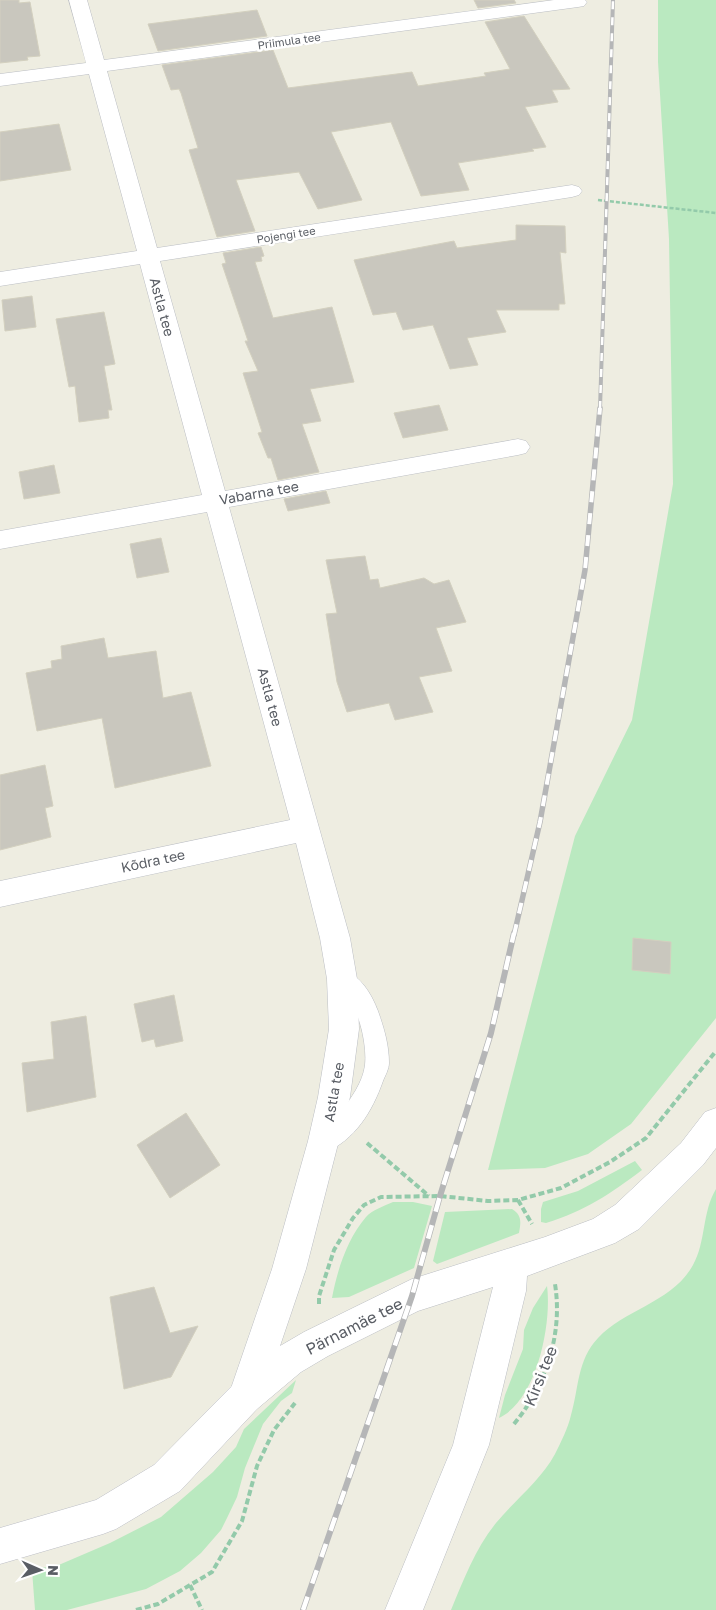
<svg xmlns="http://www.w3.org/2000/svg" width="716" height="1610" viewBox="0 0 716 1610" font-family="'Golos Text',sans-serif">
  <rect width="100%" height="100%" fill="#eeede1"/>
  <path fill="#bae9c0" d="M658,0H716V1018L631,1124L588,1154L545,1168L488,1170L575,836L632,720L673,484L669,239L658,62Z
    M635,1161L642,1170C610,1194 585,1211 546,1223L541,1222V1209L543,1202L578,1191Z
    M716,1189V1610H451C464,1579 475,1549 496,1523C515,1500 541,1480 555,1454C561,1442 568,1428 571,1415C579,1388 577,1360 598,1338C625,1309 673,1302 693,1265C706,1242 702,1212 716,1189Z
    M393,1202H413L432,1206L414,1268L349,1297L332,1298C337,1271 347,1239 366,1217C372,1210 384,1206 393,1202Z
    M512,1209C522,1215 521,1222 519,1233L437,1264L433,1261L445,1212Z
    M547,1286C552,1323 537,1400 499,1418L505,1395L523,1349L524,1330L533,1308Z
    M296,1380L292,1393L281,1401L263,1424L245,1468L237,1497L227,1518L221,1530L201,1553L180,1571L146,1589L67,1610H35L32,1570L61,1564L110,1543L161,1517L213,1472L236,1447L244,1429Z"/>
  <path fill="#c9c7be" stroke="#d3d0bf" d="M0,0H19V3L30,2L40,56L27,57L28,60L0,63Z
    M474,0H514L516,3L478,8Z
    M257,10L267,36L158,51L148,24Z
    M524,16L570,89L552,90L558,102L525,107L546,147L532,149L534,151L458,163L469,190L421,196L391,122L331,132L362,200L318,209L299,172L236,180L255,231L217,237L189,150L198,148L181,93L179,89L171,90L162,65L273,50L288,88L412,72L418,86L486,76L484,73L510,69L485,22Z
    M59,124L71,170L0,181V132Z
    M516,225L565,226L566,253L560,252L565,304H559V310H496L506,332L467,338L478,365L450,369L433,325L403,330L396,312L373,315L354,260L454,241L457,248L516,240Z
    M261,247L264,256L261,257L262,261L255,262L273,318L332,307L354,382L310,389L321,421L302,424L319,472L278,480L271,458H268L258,433L262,432L243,373L258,371L245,341H248L222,264L226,263L223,253Z
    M32,296L36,327L5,331L2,300Z
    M104,312L115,364L104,366L112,410H108L109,418L79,422L75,386L69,387L56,319Z
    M439,405L448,430L403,438L394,413Z
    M54,465L60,493L24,499L19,472Z
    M326,491L330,503L288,511L284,499Z
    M161,538L169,572L137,578L130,544Z
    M365,556L370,580L378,579L380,588L424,578L434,584L449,580L466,622L436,628L452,671L419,677L433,712L395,720L389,703L347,712L337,682L326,614L337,613L326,560Z
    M104,638L108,658L156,651L163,698L191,692L211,766L115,788L102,718L37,731L26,673L52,668L51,661L62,659L61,646Z
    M45,765L53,806L45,808L51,837L0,850V775Z
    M633,938L671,942L670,974L632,970Z
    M174,995L183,1041L156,1047L154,1039L142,1042L134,1004Z
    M86,1016L96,1097L27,1112L22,1063L54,1059L51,1022Z
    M186,1113L220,1165L170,1198L137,1145Z
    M154,1287L170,1333L198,1326L171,1377L124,1389L110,1297Z"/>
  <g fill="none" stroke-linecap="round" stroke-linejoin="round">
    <defs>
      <path id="lane" d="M342,969C361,976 371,993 378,1011C384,1028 389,1045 389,1063C389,1069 385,1076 383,1081C372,1112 355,1140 324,1153L315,1149L312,1141C318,1127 332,1124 341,1112C351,1098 363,1082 365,1065C367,1049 361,1018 352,1005C346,995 336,990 331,979L334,972Z"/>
      <path id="street" d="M69,0H87L104,60L554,0H585L587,2L584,6L578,7L107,71L157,248L572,185L579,187L582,191L579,195L572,197L160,261L225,491L518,439L526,441L530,447L526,453L518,455L229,507L350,938L357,979L359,1029L350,1097L306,1269L280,1346L304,1332L412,1279L545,1237L593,1219L615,1205L681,1143L705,1112L716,1108V1148L703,1165L639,1229L615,1243L527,1276L526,1291L489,1445L423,1610H385L453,1445L493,1287L418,1311L328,1356L301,1372L257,1409L245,1414L233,1409L228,1397L272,1269L308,1141L318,1097L329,1029L327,979L320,938L296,843L0,907V881L290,820L207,512L0,549V531L202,495L140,264L0,286V272L137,251L89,74L0,86V74L86,63Z"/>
      <path id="secondary" d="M245,1380L257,1385L262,1397L257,1409L180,1491L116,1529L103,1534L0,1564V1528L96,1500L154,1465L233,1385Z"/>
    </defs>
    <use href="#lane" stroke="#bbbec4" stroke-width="1"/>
    <use href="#street" stroke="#bbbec4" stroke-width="1"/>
    <use href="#secondary" stroke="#bcbec6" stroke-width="1"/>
    <path stroke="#93caaa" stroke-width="2.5" stroke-dasharray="4 2" stroke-linecap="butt" d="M598,200L716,213"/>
    <path stroke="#93caaa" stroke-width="4" stroke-dasharray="6 3" stroke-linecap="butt" d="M367,1143L429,1196
      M518,1200L532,1224
      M319,1304V1296L334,1250L353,1218L364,1205L381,1197L440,1196L488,1201L518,1200L561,1188L610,1162L646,1138L716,1051
      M514,1424C546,1385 563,1334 555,1284
      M190,1585L202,1610
      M136,1610L158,1604L212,1572L242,1521L257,1466L274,1430L295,1403"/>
    <use href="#lane" fill="#fff" fill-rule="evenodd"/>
    <use href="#street" fill="#fff" fill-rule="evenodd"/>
    <use href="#secondary" fill="#fff" fill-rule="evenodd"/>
    <defs>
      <path id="rail-far2" d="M600,409L613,0"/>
      <path id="rail-far1" d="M514,935L540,822L585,570L600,408"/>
      <path id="rail" d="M303,1610L412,1296L440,1196L491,1033L514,933"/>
    </defs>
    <use href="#rail-far2" stroke="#b5b6b7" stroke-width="4"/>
    <use href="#rail-far1" stroke="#b5b6b7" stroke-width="5.5"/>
    <use href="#rail" stroke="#b5b6b7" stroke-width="6"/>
    <use href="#rail-far2" stroke="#fff" stroke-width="2.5" stroke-dasharray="8" stroke-linecap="butt"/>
    <use href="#rail-far1" stroke="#fff" stroke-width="4" stroke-dasharray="11" stroke-linecap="butt"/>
    <use href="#rail" stroke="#fff" stroke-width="4.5" stroke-dasharray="14" stroke-linecap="butt"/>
  </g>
  <g text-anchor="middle" stroke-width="5" stroke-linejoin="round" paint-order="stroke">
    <g font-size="11" fill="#595d64" stroke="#fff">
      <text transform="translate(289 41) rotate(-8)" y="4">Priimula tee</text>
      <text transform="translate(286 235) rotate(-9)" y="4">Pojengi tee</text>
    </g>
    <g font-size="14" fill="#595d64" stroke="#fff">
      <text transform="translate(162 307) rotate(75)" y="5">Astla tee</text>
      <text transform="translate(259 493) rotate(-10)" y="5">Vabarna tee</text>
      <text transform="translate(270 697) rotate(75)" y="5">Astla tee</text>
      <text transform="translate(153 861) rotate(-12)" y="5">Kõdra tee</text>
      <text transform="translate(334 1092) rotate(-80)" y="5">Astla tee</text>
    </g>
    <g font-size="16" fill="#595d64" stroke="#fff">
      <text transform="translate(354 1326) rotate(-27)" y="6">Pärnamäe tee</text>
      <text transform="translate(540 1376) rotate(-68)" y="6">Kirsi tee</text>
    </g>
  </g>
  <g transform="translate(40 1570) rotate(92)" stroke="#ffffff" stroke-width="4" paint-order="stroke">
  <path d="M0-4L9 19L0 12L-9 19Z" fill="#595d64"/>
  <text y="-8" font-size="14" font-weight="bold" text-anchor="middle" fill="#595d64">N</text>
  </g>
</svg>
